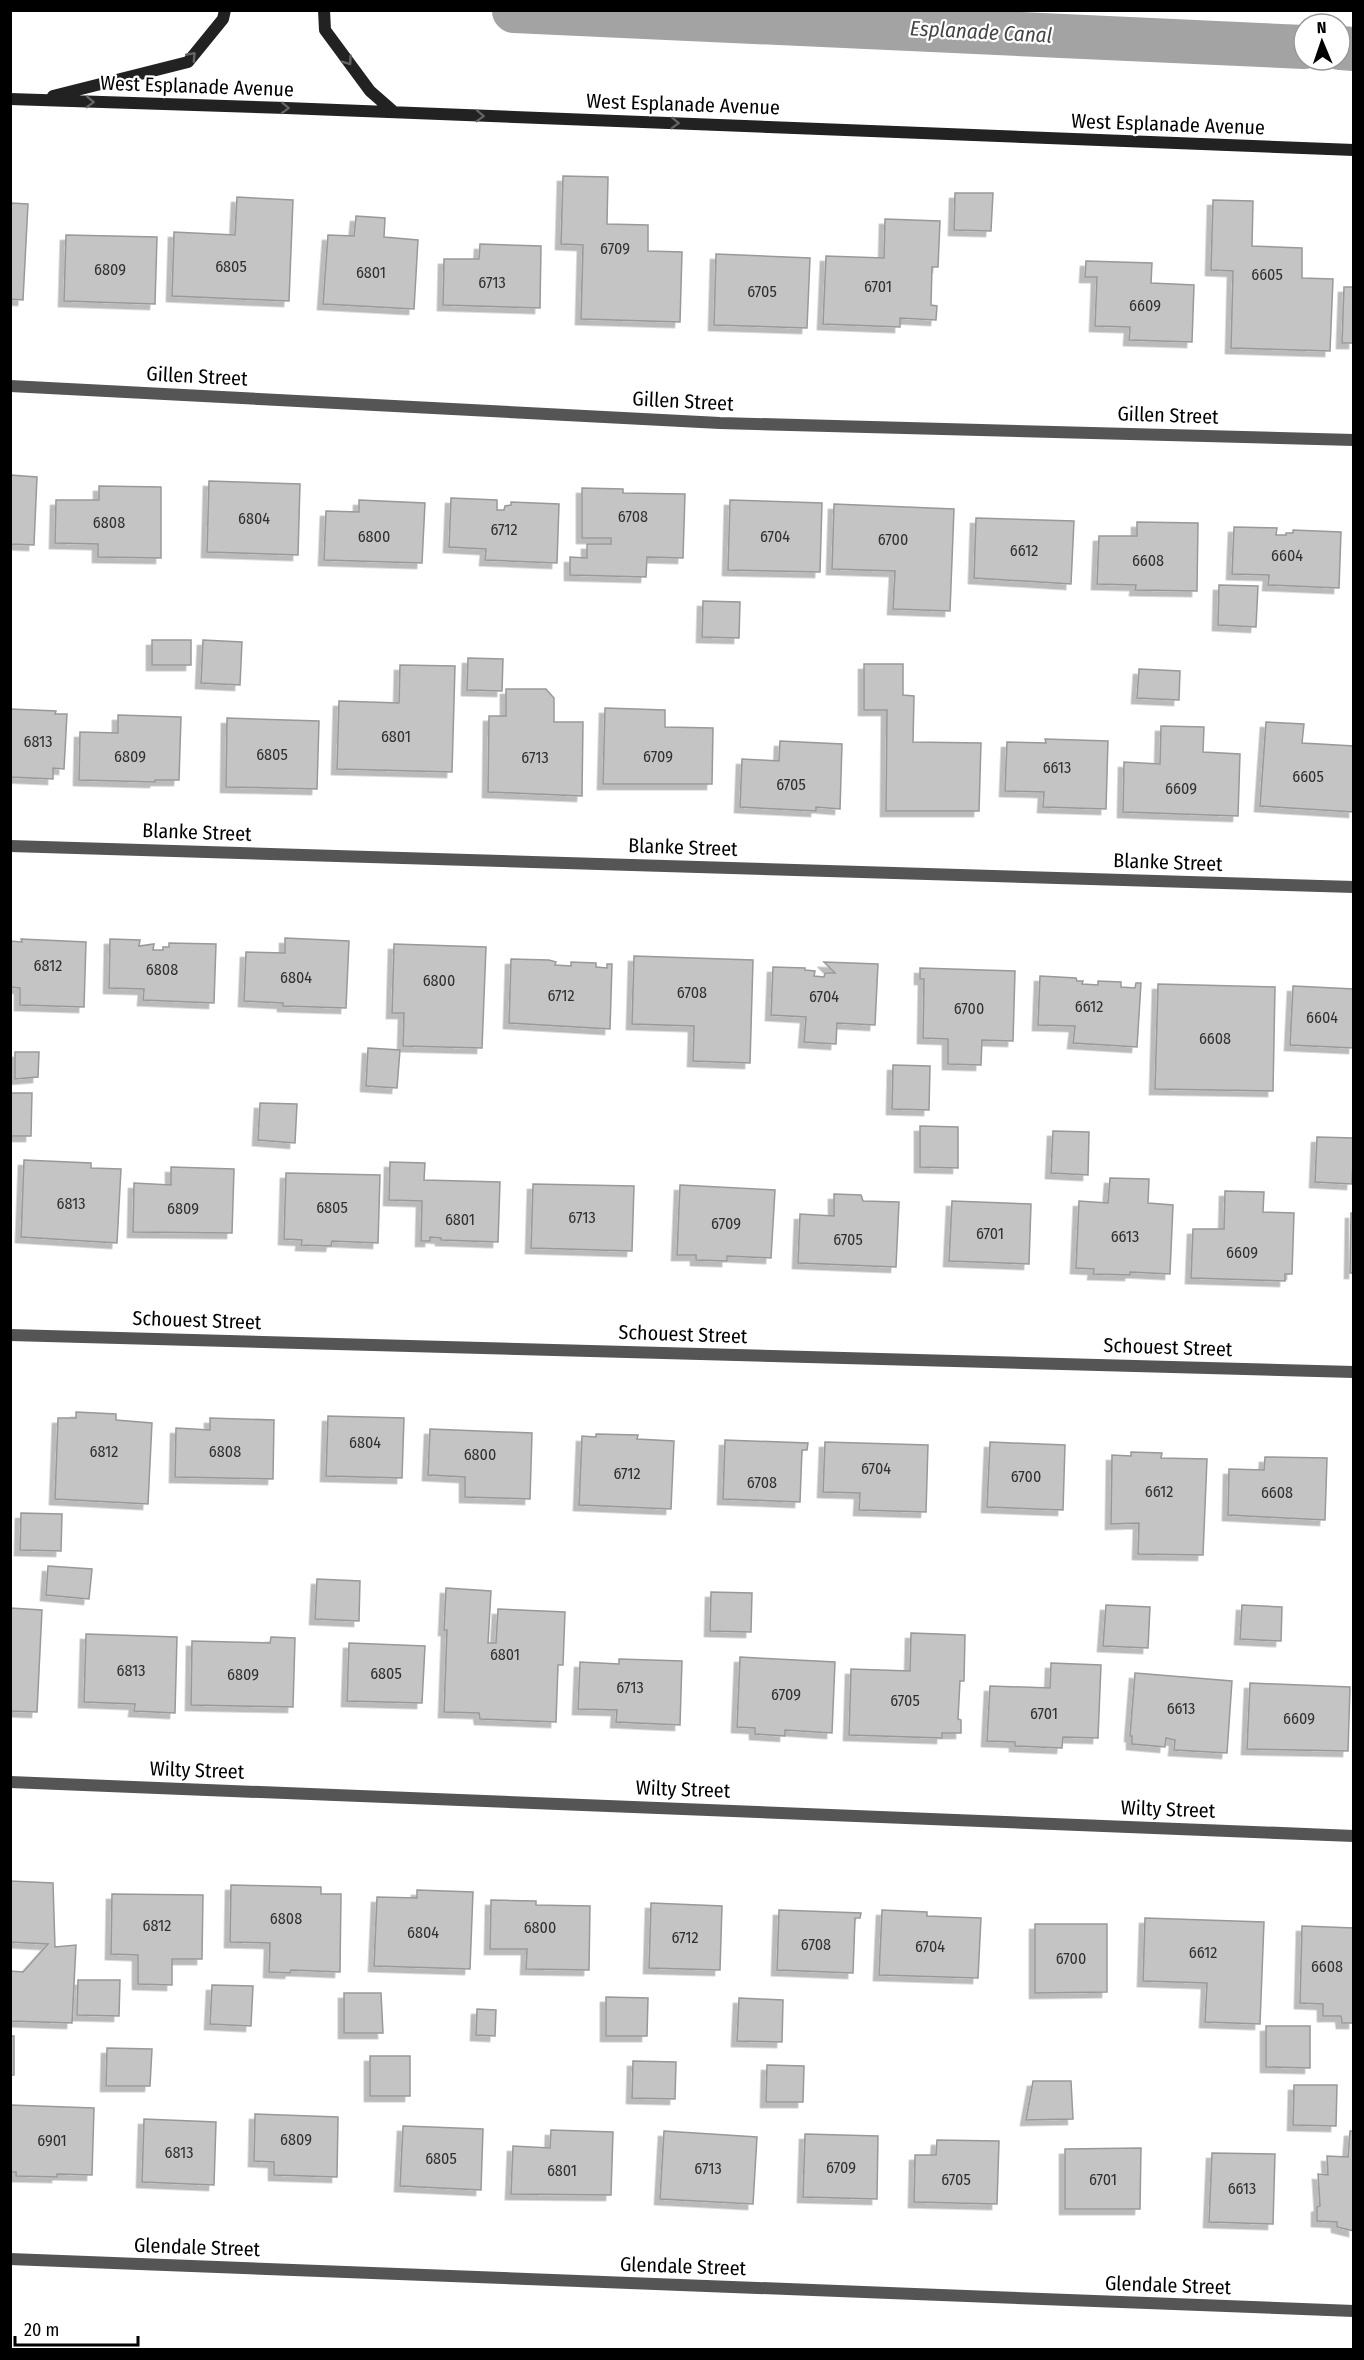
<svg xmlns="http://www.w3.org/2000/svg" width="1364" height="2360" viewBox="0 0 1364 2360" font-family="'Fira Sans Condensed',sans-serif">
  <defs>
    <filter id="shadow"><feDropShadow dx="-5.5" dy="5.5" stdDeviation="0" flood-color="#0004"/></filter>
  </defs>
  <rect width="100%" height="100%" fill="#fff"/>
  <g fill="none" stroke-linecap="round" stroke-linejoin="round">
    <path stroke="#a3a3a3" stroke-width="44" d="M514,11L1304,47
      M1340,48L1354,49"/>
  </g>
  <path fill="#c4c4c4" stroke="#999" stroke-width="1.5" filter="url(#shadow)" d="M563,176L608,177L607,224L648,225V251L682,252L680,322L581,319L583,245L561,244Z
    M955,193H993L991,231L954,230Z
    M237,197L293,200L289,301L172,296L174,232L235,235Z
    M1213,200L1253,201L1252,246L1302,248V278L1333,279L1330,351L1231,348L1233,271L1211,270Z
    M10,203L28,204L23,300L10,299Z
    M356,216L385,218L384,237L418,240L414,309L323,304L328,235L354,236Z
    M885,219L940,221L938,267H932L931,305L937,306L936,320L900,318V327L823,324L826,256L884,258Z
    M66,235L157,237L155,304L64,301Z
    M480,244L541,246L540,308L443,305L444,259H479Z
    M716,254L810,258L807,328L714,325Z
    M1086,261L1152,263L1151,283L1194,285L1192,342L1129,340L1130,327L1095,326L1097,277H1085Z
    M1344,287H1354V343H1342Z
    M10,475L37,477L34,545L10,544Z
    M209,481L300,484L298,555L207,552Z
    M99,486L161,487V558L98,557V544L55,543L56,500H99Z
    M582,488L623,489V493L685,494L683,558L647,557L646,577L570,575V557L587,558V544H611V538H582Z
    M451,498L497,500V510H504L505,506L511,505V502L559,504L557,563L485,560L486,549L449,547Z
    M359,500L425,503L422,563L324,560L326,511L359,512Z
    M730,500L822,503L820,572L728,570Z
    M834,504L954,509L950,611L893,609L895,571L832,569Z
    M976,518L1074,521L1071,584L974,578Z
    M1137,522L1198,523L1197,591L1135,590L1136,585L1097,584L1099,536H1137Z
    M1234,527L1277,528L1276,535H1286V533H1293V530L1341,532L1339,588L1268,585L1269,575L1232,574Z
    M1219,585L1258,586L1256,627L1218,625Z
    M703,601L740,602L739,638L702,637Z
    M152,640H191V665H152Z
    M203,640L242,642L240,685L201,683Z
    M468,658L503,659L502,691L467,690Z
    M864,664H903V695L914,696L913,742L981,743L979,811H886L887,710H864Z
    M400,665L455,666L452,772L337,769L339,701L399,703Z
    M1139,669L1180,671L1179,700L1137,698Z
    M506,689H546L554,698V722H583L582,796L488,792L489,716H506Z
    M605,708L665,710V727L713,728L712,784H603Z
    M10,709L56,711L55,714H67L64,769L53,768V779L10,777Z
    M118,715L181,717L179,780H155V782L79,780L80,732L118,733Z
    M227,718L319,721L317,789L226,787Z
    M1266,722L1304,724L1302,743L1354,746V812L1260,806Z
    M1161,726L1204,727L1203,752L1240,754L1238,816L1123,812L1124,762L1160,764Z
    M1045,739L1108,741L1106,809L1043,807L1044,792L1005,791L1007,742L1046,743Z
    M780,741L842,744L840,809L816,807V811L740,807L742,759L779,761Z
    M285,938L349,941L346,1008L283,1006V1003L244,1001L246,952L285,953Z
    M21,939L86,942L84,1007L20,1005V988L10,987V941L22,942Z
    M110,939L140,940L139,946L154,944L153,950H163V947H169V943L216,944L214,1003L143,1000L144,989L109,988Z
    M394,944L486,947L482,1048L403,1046L404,1013H392Z
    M634,956L753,960L750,1063L693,1061L694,1026L632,1024Z
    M511,959L549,960L556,962L555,965L571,966V962L596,963V967L607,968V964H612L610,1029L509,1023Z
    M824,962L878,964L875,1025L837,1023L836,1044L804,1042L806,1017L771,1015L773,967L805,968V970L815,971L814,976L824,977L825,973H835Z
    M920,968L1015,971L1013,1041L982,1040L981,1065L948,1064V1039L923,1038L924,979H920Z
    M1040,976L1076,978L1077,981H1083L1082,984L1098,985V981L1121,982V987L1135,988L1136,983H1141L1137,1047L1073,1043L1075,1026L1038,1025Z
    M1158,984L1275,987L1273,1091L1155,1089Z
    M1293,986L1354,989V1048L1290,1045Z
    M368,1048L400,1050L397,1088L366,1086Z
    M15,1052H39L38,1077L15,1079Z
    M893,1065L930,1066L929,1110L892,1109Z
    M10,1093H32L31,1136H10Z
    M260,1103L297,1104L295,1143L258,1140Z
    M920,1126L958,1127V1168L920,1167Z
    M1053,1131L1089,1132L1088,1175L1051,1173Z
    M1317,1137L1354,1138L1352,1184L1315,1182Z
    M24,1160L91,1163V1168L121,1169L117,1243L21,1237Z
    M390,1162L425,1163L424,1180L500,1182L498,1242L441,1240V1238L430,1237V1241H421L422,1201L389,1200Z
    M171,1167L234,1169L232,1233L133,1232L134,1183L171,1185Z
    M286,1173L380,1175L378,1243L332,1241L331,1246L301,1245L302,1240L284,1239Z
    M1110,1178L1149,1179L1148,1203L1173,1205L1170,1274L1130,1272V1275L1093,1274L1094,1269L1076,1268L1079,1201L1108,1203Z
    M533,1184L634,1186L632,1251L531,1248Z
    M680,1185L775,1190L771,1258L727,1256V1261L696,1260V1255H677Z
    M1225,1191L1264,1192L1263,1212L1294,1213L1292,1274H1285V1281L1191,1278L1193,1229H1224Z
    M834,1194L861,1195L863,1201L899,1202L896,1267L798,1263L800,1214L834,1216Z
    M952,1201L1031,1204L1029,1264L949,1261Z
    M1351,1213H1354V1273H1350Z
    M76,1412L116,1414V1420L152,1423L148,1504L55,1499L58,1418H76Z
    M328,1416L404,1418L402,1478L326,1476Z
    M210,1418L274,1420L273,1479L175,1477L176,1428L210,1430Z
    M430,1429L532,1433L530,1499L465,1497V1477L428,1475Z
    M596,1434L638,1435L637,1439L674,1441L671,1509L579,1505L582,1436L596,1437Z
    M725,1440L808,1443L807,1450H802L800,1502L723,1499Z
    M825,1442L928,1445L926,1512L859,1510L860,1493L823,1492Z
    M990,1442L1065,1445L1063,1510L987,1507Z
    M1131,1452L1162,1453L1161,1458L1207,1459L1203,1555L1138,1554L1139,1523L1111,1524L1112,1455L1131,1456Z
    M1265,1457L1327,1458L1325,1520L1228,1515L1229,1469L1264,1470Z
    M21,1513L62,1514L61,1551L20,1550Z
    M48,1566L92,1569L89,1599L46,1595Z
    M317,1579L360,1581L359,1621L315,1619Z
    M446,1588L491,1591L488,1643H496L498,1609L565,1612L563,1665H558L556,1722L480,1719L479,1713L444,1712L447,1630H444Z
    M711,1592L752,1593L751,1632L710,1631Z
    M1106,1605L1150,1607L1148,1648L1103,1646Z
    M1242,1605L1282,1607L1281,1641L1240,1639Z
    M10,1608L42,1610L37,1712L10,1711Z
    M911,1633L965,1635L964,1681H960L958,1719L961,1720V1733H942V1738L849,1735L851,1669L910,1671Z
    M86,1634L177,1637L175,1713L134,1711L135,1704L84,1702Z
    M271,1637L295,1638L293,1707L191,1705L192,1641L270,1643Z
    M349,1643L425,1646L422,1703L347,1701Z
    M740,1657L835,1662L832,1733L785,1730V1736L755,1734V1728L737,1727Z
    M619,1659L682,1661L680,1725L616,1722L617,1710L578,1709L580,1662L619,1664Z
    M1051,1663L1101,1665L1098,1738L1063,1737L1062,1748L1015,1746V1742L987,1741L990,1686L1050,1688Z
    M1135,1673L1232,1681L1227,1753L1174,1750L1175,1740L1166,1738L1165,1747L1132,1744V1736H1130Z
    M1250,1683L1350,1687L1348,1751L1247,1749Z
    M10,1881L53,1883L55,1947L76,1945L72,2023L10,2021V1971L23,1972L48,1944L10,1942Z
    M231,1885L321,1887V1894H341L340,1972L291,1970L290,1973L269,1972L270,1943L230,1942Z
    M417,1890L473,1892L470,1969L374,1966L377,1897L417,1898Z
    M112,1894L203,1895L202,1959H172V1985L138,1984V1955L111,1954Z
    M491,1900L536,1901V1905L590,1906L589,1970L526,1969L527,1949H490Z
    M651,1903L722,1906L720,1970L649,1968Z
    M779,1910L861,1913L860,1918H855L853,1973L777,1970Z
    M882,1910L927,1912V1916L981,1918L978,1978L879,1975Z
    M1145,1918L1264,1922L1260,2024L1205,2022L1207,1983L1143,1981Z
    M1035,1924H1107V1992L1035,1993Z
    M1302,1926L1354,1928V2023H1342L1341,2016H1323V2004L1300,2003Z
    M78,1980H120L119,2016L77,2015Z
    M212,1985L253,1986L251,2026L210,2024Z
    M344,1993H381L383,2033H344Z
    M606,1997L648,1998L647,2036H606Z
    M739,1998L783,2000L782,2042L737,2041Z
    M477,2009L496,2010L495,2036L476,2035Z
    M1266,2026H1310V2068L1266,2067Z
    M10,2036H14V2075H10Z
    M107,2048L152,2049L150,2086H106Z
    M370,2056H410V2096H370Z
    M633,2061L676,2062L675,2099L632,2098Z
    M767,2065L804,2066L803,2102H766Z
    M1033,2081H1071L1073,2119L1026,2120Z
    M1294,2085H1337L1336,2126L1293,2125Z
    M10,2105L94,2108L92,2175L57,2174V2177L16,2176V2172H10Z
    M255,2114L338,2117L337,2177L274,2175V2162L254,2161Z
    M144,2119L216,2122L214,2185L142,2182Z
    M403,2126L483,2129L481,2190L400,2186Z
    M551,2130L613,2132L611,2195L511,2194L513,2146L550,2148Z
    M664,2131L757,2137L753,2204L660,2199Z
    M1350,2131H1354V2231L1337,2227V2222L1317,2221V2207L1320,2206L1318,2174L1328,2175L1327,2156L1348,2157Z
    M805,2134L878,2136L877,2199L803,2197Z
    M937,2140L999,2141L997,2204L914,2202L915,2155H936Z
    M1141,2148L1140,2209H1065V2149Z
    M1212,2153L1275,2154L1273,2224L1209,2222Z"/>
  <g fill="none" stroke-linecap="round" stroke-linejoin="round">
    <path stroke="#555" stroke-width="12" d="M10,386L720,423L1354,440
      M10,846L1354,887
      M10,1335L1354,1372
      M10,1782L1354,1836
      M10,2259L1354,2311"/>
    <path stroke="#222" stroke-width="12" d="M324,10L325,30L370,91L394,112
      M53,96L188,62L223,19L225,10
      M10,99L286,108L1354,150"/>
  </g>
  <defs><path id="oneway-chevron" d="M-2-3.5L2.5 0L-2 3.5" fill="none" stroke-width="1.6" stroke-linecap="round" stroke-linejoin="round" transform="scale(1.5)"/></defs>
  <g stroke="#646464">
    <use href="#oneway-chevron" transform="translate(192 56) rotate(-47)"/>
    <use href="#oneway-chevron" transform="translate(348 61) rotate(54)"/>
    <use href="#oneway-chevron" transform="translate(90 102) rotate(2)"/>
    <use href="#oneway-chevron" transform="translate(285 108) rotate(2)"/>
    <use href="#oneway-chevron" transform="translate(480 116) rotate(2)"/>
    <use href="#oneway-chevron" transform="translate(675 123) rotate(2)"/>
  </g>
  <g text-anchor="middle" stroke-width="4.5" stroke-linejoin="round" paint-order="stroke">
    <g font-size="16" fill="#313131">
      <text x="615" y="254">6709</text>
      <text x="231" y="272">6805</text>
      <text x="110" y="275">6809</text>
      <text x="371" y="278">6801</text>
      <text x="1267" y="280">6605</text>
      <text x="492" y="288">6713</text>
      <text x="878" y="292">6701</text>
      <text x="762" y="297">6705</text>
      <text x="1145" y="311">6609</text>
      <text x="633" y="522">6708</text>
      <text x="254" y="524">6804</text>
      <text x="109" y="528">6808</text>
      <text x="504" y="535">6712</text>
      <text x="374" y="542">6800</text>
      <text x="775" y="542">6704</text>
      <text x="893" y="545">6700</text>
      <text x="1024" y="556">6612</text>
      <text x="1287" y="561">6604</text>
      <text x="1148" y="566">6608</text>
      <text x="396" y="742">6801</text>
      <text x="38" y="747">6813</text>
      <text x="272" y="760">6805</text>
      <text x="130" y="762">6809</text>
      <text x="658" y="762">6709</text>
      <text x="535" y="763">6713</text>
      <text x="1057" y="773">6613</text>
      <text x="1308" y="782">6605</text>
      <text x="791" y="790">6705</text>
      <text x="1181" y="794">6609</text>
      <text x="48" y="971">6812</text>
      <text x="162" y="975">6808</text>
      <text x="296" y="983">6804</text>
      <text x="439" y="986">6800</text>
      <text x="692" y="998">6708</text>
      <text x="561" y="1001">6712</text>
      <text x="824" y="1002">6704</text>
      <text x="1089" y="1012">6612</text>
      <text x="969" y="1014">6700</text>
      <text x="1322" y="1023">6604</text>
      <text x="1215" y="1044">6608</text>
      <text x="71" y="1209">6813</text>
      <text x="332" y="1213">6805</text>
      <text x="183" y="1214">6809</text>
      <text x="582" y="1223">6713</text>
      <text x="460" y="1225">6801</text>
      <text x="726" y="1229">6709</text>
      <text x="990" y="1239">6701</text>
      <text x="1125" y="1242">6613</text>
      <text x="848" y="1245">6705</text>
      <text x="1242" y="1258">6609</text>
      <text x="365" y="1448">6804</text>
      <text x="104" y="1457">6812</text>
      <text x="225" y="1457">6808</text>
      <text x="480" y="1460">6800</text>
      <text x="876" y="1474">6704</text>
      <text x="627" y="1479">6712</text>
      <text x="1026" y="1482">6700</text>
      <text x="762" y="1488">6708</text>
      <text x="1159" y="1497">6612</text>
      <text x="1277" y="1498">6608</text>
      <text x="505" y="1660">6801</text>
      <text x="131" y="1676">6813</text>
      <text x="386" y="1679">6805</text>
      <text x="243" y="1680">6809</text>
      <text x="630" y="1693">6713</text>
      <text x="786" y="1700">6709</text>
      <text x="905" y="1706">6705</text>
      <text x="1181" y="1714">6613</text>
      <text x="1044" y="1719">6701</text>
      <text x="1299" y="1724">6609</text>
      <text x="286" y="1924">6808</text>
      <text x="157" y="1931">6812</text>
      <text x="540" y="1933">6800</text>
      <text x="423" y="1938">6804</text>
      <text x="685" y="1943">6712</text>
      <text x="816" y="1950">6708</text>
      <text x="930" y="1952">6704</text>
      <text x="1203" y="1958">6612</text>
      <text x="1071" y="1964">6700</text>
      <text x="1327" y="1972">6608</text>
      <text x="296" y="2145">6809</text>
      <text x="52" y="2146">6901</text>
      <text x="179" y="2158">6813</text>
      <text x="441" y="2164">6805</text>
      <text x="841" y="2173">6709</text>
      <text x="708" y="2174">6713</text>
      <text x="562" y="2176">6801</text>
      <text x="956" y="2185">6705</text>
      <text x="1103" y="2185">6701</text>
      <text x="1242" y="2194">6613</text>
    </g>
    <g font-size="20" fill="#000" stroke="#fff">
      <text transform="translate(197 86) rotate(2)" y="7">West Esplanade Avenue</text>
      <text transform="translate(683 104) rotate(2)" y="7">West Esplanade Avenue</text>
      <text transform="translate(1168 124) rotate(2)" y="7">West Esplanade Avenue</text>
      <text transform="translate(197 376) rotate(3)" y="7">Gillen Street</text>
      <text transform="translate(683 401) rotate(3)" y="7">Gillen Street</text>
      <text transform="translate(1168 415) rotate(2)" y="7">Gillen Street</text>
      <text transform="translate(197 832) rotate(2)" y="7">Blanke Street</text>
      <text transform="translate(683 847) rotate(2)" y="7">Blanke Street</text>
      <text transform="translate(1168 862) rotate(2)" y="7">Blanke Street</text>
      <text transform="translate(197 1320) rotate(2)" y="7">Schouest Street</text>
      <text transform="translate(683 1334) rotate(2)" y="7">Schouest Street</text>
      <text transform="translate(1168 1347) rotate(2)" y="7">Schouest Street</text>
      <text transform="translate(197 1770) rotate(2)" y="7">Wilty Street</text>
      <text transform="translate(683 1789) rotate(2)" y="7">Wilty Street</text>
      <text transform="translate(1168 1809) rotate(2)" y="7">Wilty Street</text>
      <text transform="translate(197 2247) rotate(2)" y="7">Glendale Street</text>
      <text transform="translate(683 2266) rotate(2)" y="7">Glendale Street</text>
      <text transform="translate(1168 2285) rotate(2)" y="7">Glendale Street</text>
    </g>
    <g font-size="21" font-style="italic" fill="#444" stroke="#fff">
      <text transform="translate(981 32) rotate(3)" y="7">Esplanade Canal</text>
    </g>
  </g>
  <rect width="1364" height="2360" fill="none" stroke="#000000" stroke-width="24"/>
  <g transform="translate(1322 42) rotate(358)"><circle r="28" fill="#ffffff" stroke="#999999" stroke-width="1.5"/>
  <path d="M0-4.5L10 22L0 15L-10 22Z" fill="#000000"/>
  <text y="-9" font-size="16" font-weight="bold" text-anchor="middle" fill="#000000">N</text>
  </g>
  <path d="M15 2336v9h123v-9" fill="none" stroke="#000000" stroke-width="3"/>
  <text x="24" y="2336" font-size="18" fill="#000000" stroke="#ffffff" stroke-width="4.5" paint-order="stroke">20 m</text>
</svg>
